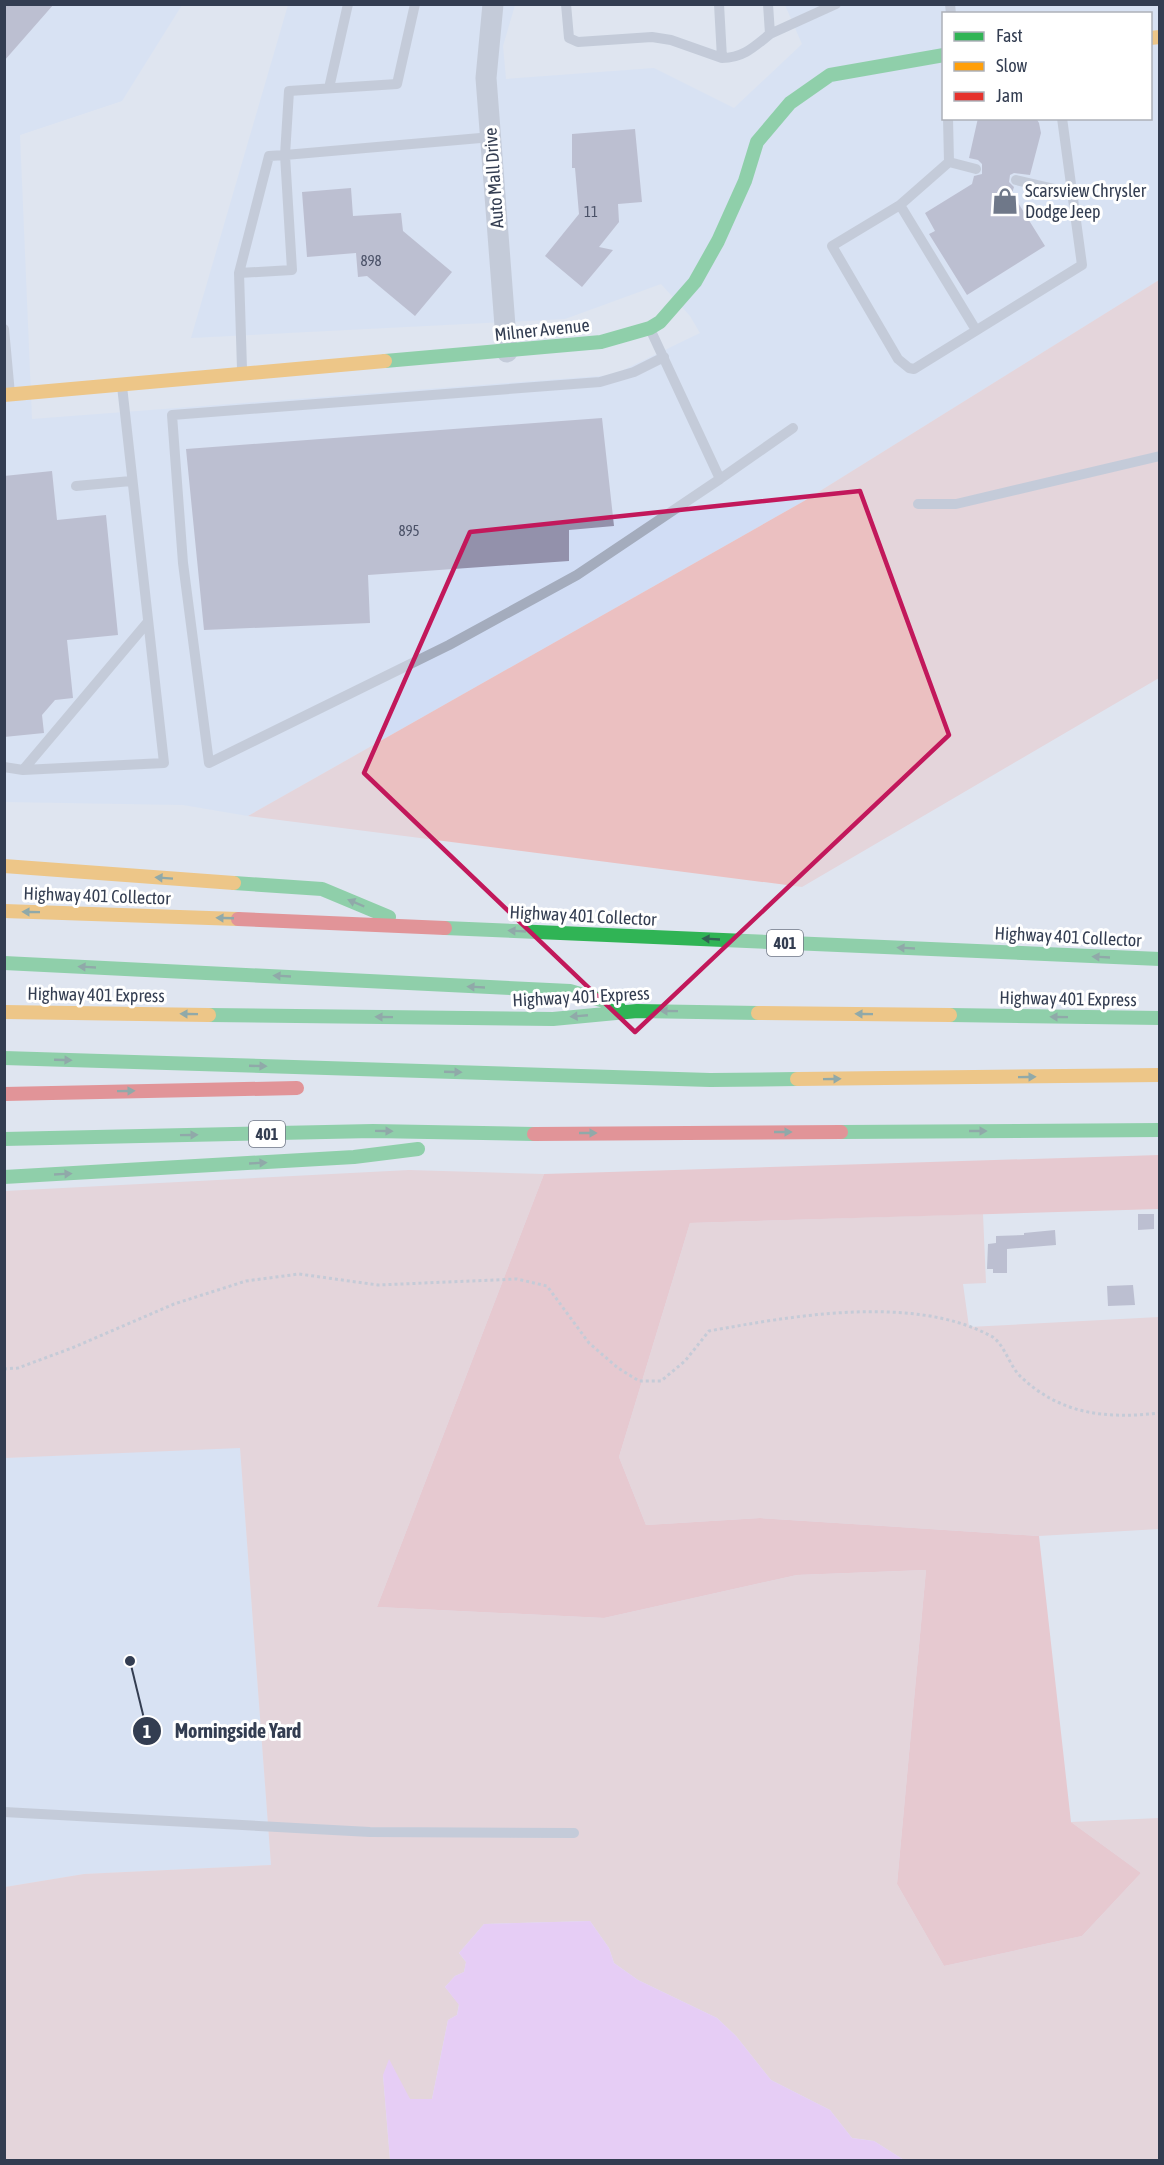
<svg xmlns="http://www.w3.org/2000/svg" width="1164" height="2165" viewBox="0 0 1164 2165" font-family="'Asap Condensed',sans-serif">
  <rect width="100%" height="100%" fill="#dfe5f0"/>
  <path fill="#d1ddf5" fill-rule="evenodd" d="M5,5H182L122,101L20,135L32,419L613,375L700,333L690,316L661,284L565,319L191,338L288,5H515L503,46L506,79L654,68L734,108L802,44L785,5H1159V280L804,501L248,816L183,805L5,802ZM944,14H1150V118H944Z
    M240,1447L271,1865L84,1874L5,1887L4,1458Z"/>
  <path fill="#ebc0c1" d="M1159,280V678L802,887L248,816L804,501Z
    M409,1170L544,1174L377,1607L604,1618L797,1575L926,1570L897,1884L944,1966L1082,1936L1141,1873L1071,1822L1159,1818V2160H904L874,2141L852,2138L830,2110L771,2080L736,2036L717,2018L638,1980L614,1963L609,1948L590,1921L484,1924L459,1953L466,1962L464,1972L455,1976L445,1987L459,2004L457,2015L448,2020L432,2099H410L383,2075L390,2160H5V1887L84,1874L271,1865L240,1448L5,1458V1191Z
    M983,1214L986,1283L963,1284L969,1327L1159,1317V1529L1039,1536L760,1518L646,1525L619,1457L690,1223Z"/>
  <path fill="#f0a7a8" d="M1159,1155V1209L690,1223L619,1457L646,1525L760,1518L1039,1536L1071,1822L1141,1873L1082,1936L944,1966L897,1884L926,1570L797,1575L604,1618L377,1607L544,1174Z"/>
  <path fill="#f0b0fa" d="M590,1921L609,1948L614,1963L638,1980L717,2018L736,2036L771,2080L830,2110L852,2138L874,2141L904,2160H390L383,2075L389,2059L410,2099H432L448,2020L457,2015L459,2005L445,1987L455,1976L464,1972L466,1962L459,1953L484,1924Z"/>
  <path fill="#9391ab" d="M4,4H54L4,61Z
    M978,118H1036L1039,123L1041,133L1030,175L1014,173L1010,175L1009,182L1014,187L1012,193L1045,246L967,295L929,234L935,231L925,213L972,184L974,176L982,174V164L978,160L969,158Z
    M635,129L642,202L618,204L619,222L599,247L613,250L582,287L545,256L579,214L575,168H572V134Z
    M351,188L353,216L401,213L403,231L452,272L415,316L367,276L358,277L356,253L307,257L302,192Z
    M602,418L614,526L569,530V561L368,575L370,623L204,630L186,449Z
    M52,471L57,520L106,515L118,635L67,640L73,698L55,700L42,715L44,733L4,737V476Z
    M1138,1214H1154V1229L1138,1230Z
    M1055,1230L1056,1245L1007,1249V1273H993V1269H987L988,1244L996,1243V1236L1024,1235V1233Z
    M1133,1285L1135,1305L1108,1306L1107,1286Z"/>
  <g fill="none" stroke-linecap="round" stroke-linejoin="round">
    <path stroke="#a6acb9" stroke-width="3" stroke-dasharray="3 3" stroke-linecap="butt" d="M4,1369L18,1368L72,1348L174,1304L246,1281L299,1274L378,1285L517,1279L547,1286L589,1343L618,1368L639,1381H661L685,1361L709,1331C792,1316 913,1294 991,1336C1004,1343 1009,1365 1020,1376C1061,1415 1106,1419 1160,1413"/>
    <path stroke="#a4acbd" stroke-width="10" d="M415,4L397,84L289,91L285,155L292,270L239,273L269,156L285,155L492,137
      M566,4L569,38L578,42L652,37L671,40L722,58
      M719,4L722,58C743,58 754,47 770,34L768,4
      M950,4L951,14
      M770,34L836,4
      M329,88L348,4
      M949,162L976,169
      M1016,180L1072,193
      M900,205L949,162L948,118
      M239,273L242,369
      M4,329L10,394
      M976,330L900,205L832,246L898,359L909,368L914,369L1082,265L1062,118
      M651,331L720,479L793,428
      M664,357L634,372L600,382L172,415L183,563L209,763L449,645L577,575L720,479
      M76,486L131,481
      M918,504H956L1160,456
      M4,767L23,770L164,763L122,386
      M23,770L147,623
      M4,1812L370,1832L574,1833"/>
    <path stroke="#a4acbd" stroke-width="21" d="M493,4L486,78L507,352"/>
    <path stroke="#30b455" stroke-width="14" d="M385,361L601,342L650,328L660,322L695,282L718,241L745,181L757,142L790,103L830,75L944,55
      M234,883L322,889L389,917
      M445,928L1160,959
      M4,963L570,991L618,1005
      M209,1015L553,1019L637,1011L758,1013
      M950,1015L1160,1018
      M4,1058L710,1080L797,1079
      M841,1132L1160,1130
      M4,1139L373,1131L534,1134
      M4,1177L354,1157L418,1149"/>
    <path stroke="#ff9f0a" stroke-width="14" d="M1150,38L1160,37
      M4,395L385,361
      M4,866L234,883
      M4,911L238,919
      M4,1012L209,1015
      M758,1013L950,1015
      M797,1079L1160,1075"/>
    <path stroke="#e5322d" stroke-width="14" d="M238,919L445,928
      M4,1094L297,1088
      M534,1134L841,1132"/>
  </g>
  <defs><path id="oneway-solid" d="M-6-.8H1V-3.2L6.5 0L1 3.2V.8H-6Z" transform="scale(1.5)"/></defs>
  <g fill="#326152">
    <use href="#oneway-solid" transform="translate(164 878) rotate(-176)"/>
    <use href="#oneway-solid" transform="translate(356 903) rotate(-157)"/>
    <use href="#oneway-solid" transform="translate(31 912) rotate(-179)"/>
    <use href="#oneway-solid" transform="translate(225 918) rotate(-178)"/>
    <use href="#oneway-solid" transform="translate(517 931) rotate(-177)"/>
    <use href="#oneway-solid" transform="translate(711 939) rotate(-177)"/>
    <use href="#oneway-solid" transform="translate(906 948) rotate(-177)"/>
    <use href="#oneway-solid" transform="translate(1101 957) rotate(-177)"/>
    <use href="#oneway-solid" transform="translate(87 967) rotate(-177)"/>
    <use href="#oneway-solid" transform="translate(282 976) rotate(-177)"/>
    <use href="#oneway-solid" transform="translate(476 987) rotate(-177)"/>
    <use href="#oneway-solid" transform="translate(669 1011) rotate(-179)"/>
    <use href="#oneway-solid" transform="translate(189 1014) rotate(-179)"/>
    <use href="#oneway-solid" transform="translate(864 1014) rotate(-179)"/>
    <use href="#oneway-solid" transform="translate(579 1016) rotate(175)"/>
    <use href="#oneway-solid" transform="translate(384 1017) rotate(-179)"/>
    <use href="#oneway-solid" transform="translate(1059 1017) rotate(-179)"/>
    <use href="#oneway-solid" transform="translate(63 1060) rotate(2)"/>
    <use href="#oneway-solid" transform="translate(258 1066) rotate(2)"/>
    <use href="#oneway-solid" transform="translate(453 1072) rotate(2)"/>
    <use href="#oneway-solid" transform="translate(1027 1077) rotate(-1)"/>
    <use href="#oneway-solid" transform="translate(832 1079) rotate(-1)"/>
    <use href="#oneway-solid" transform="translate(126 1091) rotate(-1)"/>
    <use href="#oneway-solid" transform="translate(384 1131) rotate(1)"/>
    <use href="#oneway-solid" transform="translate(978 1131)"/>
    <use href="#oneway-solid" transform="translate(783 1132)"/>
    <use href="#oneway-solid" transform="translate(588 1133)"/>
    <use href="#oneway-solid" transform="translate(189 1135) rotate(-1)"/>
    <use href="#oneway-solid" transform="translate(258 1163) rotate(-3)"/>
    <use href="#oneway-solid" transform="translate(63 1174) rotate(-3)"/>
  </g>
  <path d="M0 0H1164V2165H0ZM860,491L949,735L635,1032L364,773L470,532Z" fill="#dfe5f0" fill-opacity=".55" fill-rule="evenodd"/>
  <path fill="none" stroke="#c2185b" stroke-width="4.5" stroke-linejoin="round" d="M860,491L949,735L635,1032L364,773L470,532Z"/>
  <defs>
    <symbol id="shop-bare" viewBox="-9 -9 18 18"><path d="M-5-2.5h2.3a2.7 3.5 0 0 1 5.4 0H5L5.5 6h-11ZM-1.5-2.5h3a1.5 2.3 0 0 0-3 0Z" fill="#6f7889" stroke="#fff" stroke-width="2.5" paint-order="stroke"/></symbol>
  </defs>
  <g fill-rule="evenodd">
    <use href="#shop-bare" x="986" y="182" width="38" height="38"/>
  </g>
  <g text-anchor="middle" stroke-width="6" stroke-linejoin="round" paint-order="stroke">
    <g font-size="15" fill="#4b5268">
      <text x="591" y="217">11</text>
      <text x="371" y="266">898</text>
      <text x="409" y="536">895</text>
    </g>
    <g fill="#fff" stroke="#707785" stroke-width="1.5">
      <rect x="767" y="930" width="36" height="26" rx="4.5"/>
      <rect x="249" y="1121" width="36" height="26" rx="4.5"/>
    </g>
    <g font-size="16" font-weight="bold" fill="#333d51">
      <text x="785" y="949">401</text>
      <text x="267" y="1140">401</text>
    </g>
    <g font-size="18" fill="#333d51" stroke="#fff">
      <text transform="translate(494 178) rotate(-94)" y="6">Auto Mall Drive</text>
      <text transform="translate(542 330) rotate(-6)" y="6">Milner Avenue</text>
      <text transform="translate(97 896) rotate(2)" y="6">Highway 401 Collector</text>
      <text transform="translate(583 916) rotate(3)" y="6">Highway 401 Collector</text>
      <text transform="translate(1068 937) rotate(3)" y="6">Highway 401 Collector</text>
      <text transform="translate(96 995) rotate(1)" y="6">Highway 401 Express</text>
      <text transform="translate(581 997) rotate(-3)" y="6">Highway 401 Express</text>
      <text transform="translate(1068 999) rotate(1)" y="6">Highway 401 Express</text>
    </g>
    <g font-size="18" fill="#333d51" stroke="#fff" text-anchor="start">
      <text x="1025" y="197">Scarsview Chrysler<tspan x="1025" dy="21">Dodge Jeep</tspan></text>
    </g>
  </g>
  <path fill="none" stroke="#333d51" stroke-width="2" d="M130 1661L147 1731"/>
  <g fill="#333d51" stroke="#fff" stroke-width="2">
    <circle cx="130" cy="1661" r="6"/>
    <circle cx="147" cy="1731" r="15"/>
  </g>
  <g font-size="18" text-anchor="middle" font-weight="bold" fill="#fff">
    <text x="147" y="1738">1</text>
  </g>
  <g font-size="20" text-anchor="middle" font-weight="bold" fill="#333d51" stroke="#fff" stroke-width="6" stroke-linejoin="round" paint-order="stroke">
    <text x="238" y="1738">Morningside Yard</text>
  </g>
  <rect width="1164" height="2165" fill="none" stroke="#333d51" stroke-width="12"/>
  <rect x="942" y="12" width="210" height="108" fill="#ffffff" stroke="#adb1b9" stroke-width="1.5"/>
  <rect x="954" y="32" width="30" height="9" fill="#30b455" stroke="#adb1b9" stroke-width="1.5"/>
  <text x="996" y="42" font-size="18" fill="#333d51">Fast</text>
  <rect x="954" y="62" width="30" height="9" fill="#ff9f0a" stroke="#adb1b9" stroke-width="1.5"/>
  <text x="996" y="72" font-size="18" fill="#333d51">Slow</text>
  <rect x="954" y="92" width="30" height="9" fill="#e5322d" stroke="#adb1b9" stroke-width="1.5"/>
  <text x="996" y="102" font-size="18" fill="#333d51">Jam</text>
</svg>
